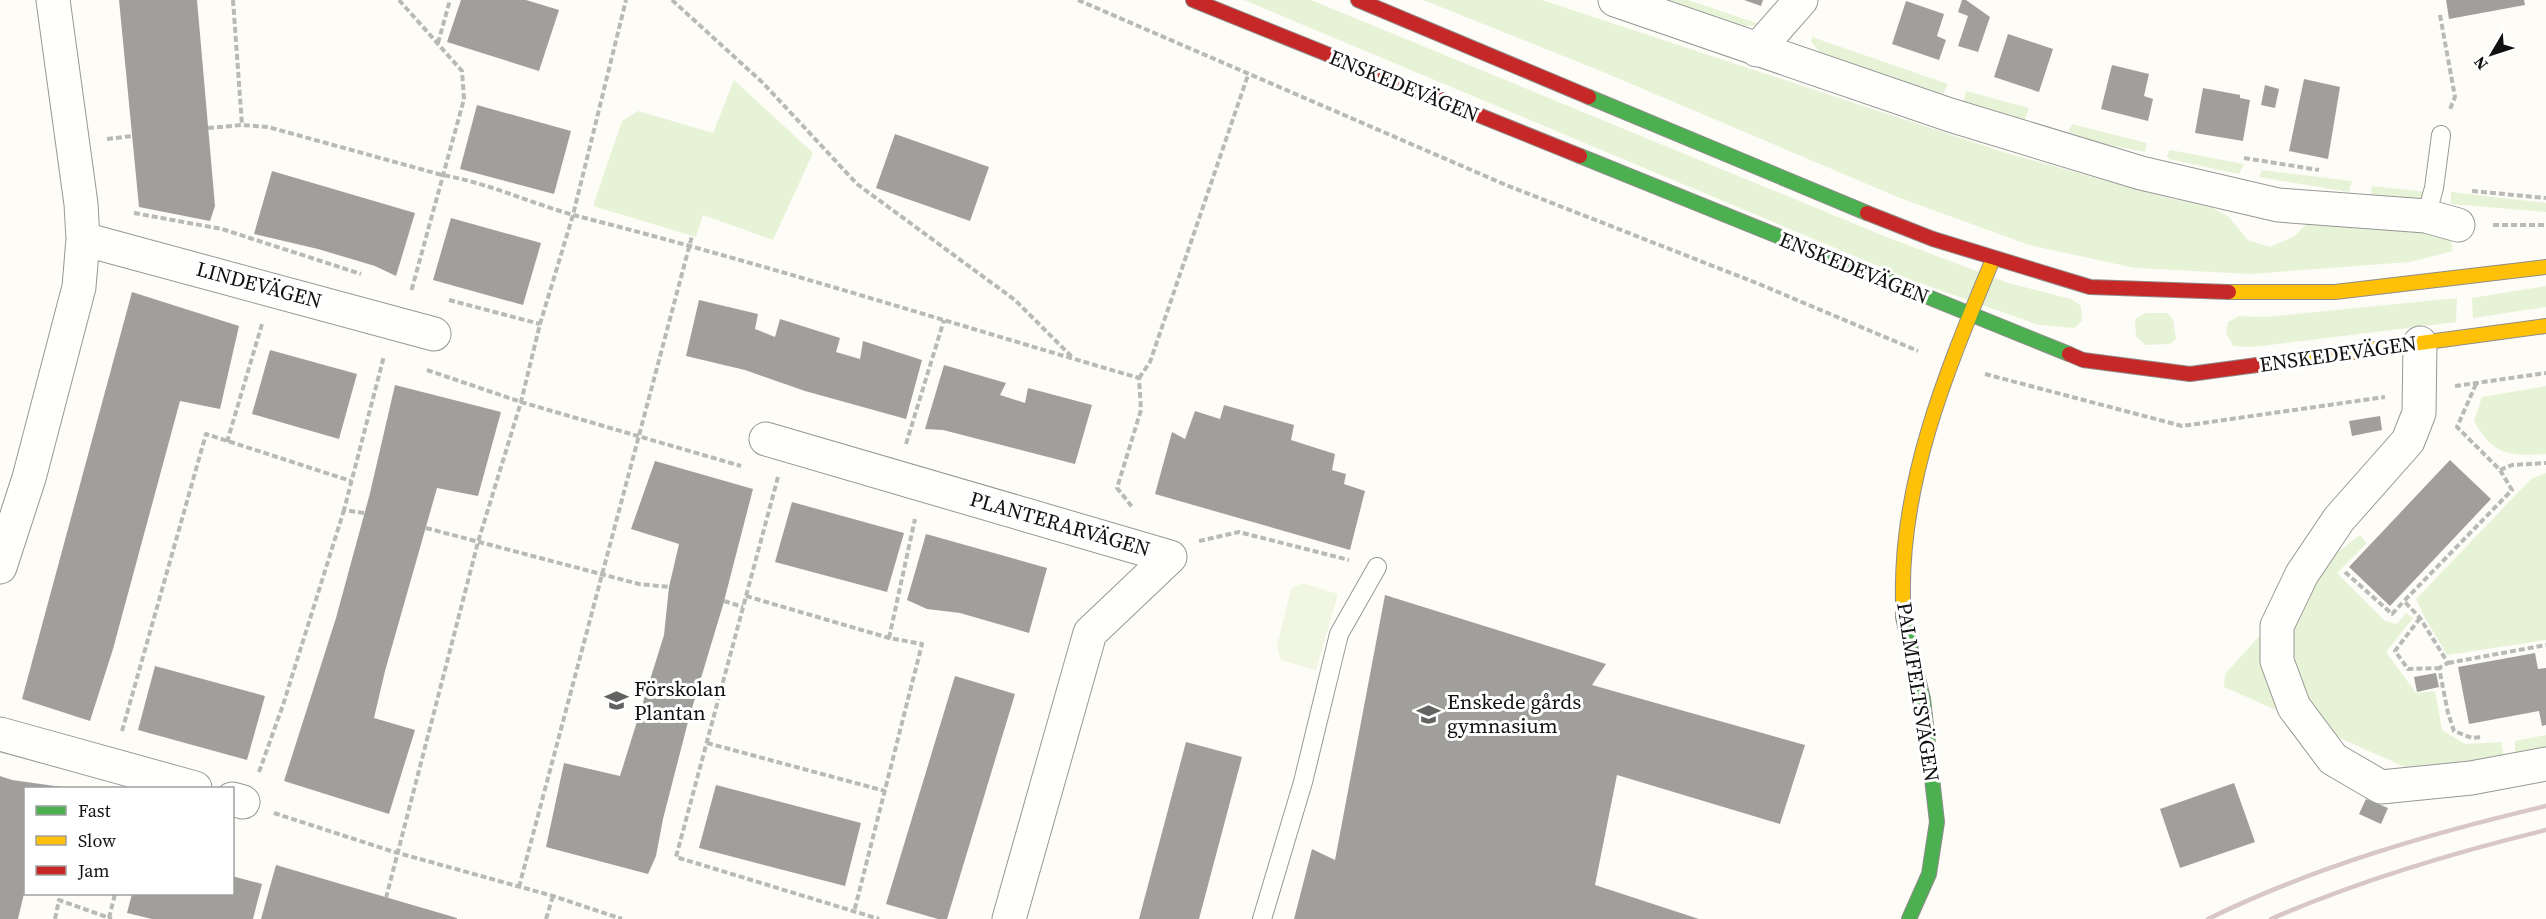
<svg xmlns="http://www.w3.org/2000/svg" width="2546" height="919" viewBox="0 0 2546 919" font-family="'Source Serif 4',serif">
  <rect width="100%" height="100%" fill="#fdfcf7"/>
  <path fill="#e7f3d7" d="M1244,0H1311L1884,236L2008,283L2071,299L2081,306L2082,321L2074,328L2039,325L1914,281Z
    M1423,0H1542L2000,151L2160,196L2212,208L2228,216L2248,240L2270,247L2295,236L2309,221L2428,233H2449L2453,251L2410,262L2251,274L2135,268L2029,245L1900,198L1596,69Z
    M1661,0H1688L1762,25L1743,26Z
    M1812,37L1948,84L1943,94L1836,58L1820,52L1811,42Z
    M734,80L813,153L773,240L703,215L696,237L593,206L622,121L638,111L713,133Z
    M1966,91L2029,108L2025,120L1964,101Z
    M2072,124L2147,143L2145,152L2103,144L2068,132Z
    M2170,150L2244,164L2239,174L2169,159L2167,156Z
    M2262,170L2352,181L2349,192L2259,177Z
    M2372,186L2426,192V202L2371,195Z
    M2451,192L2546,203V212L2451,204Z
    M2546,286V307L2473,318L2472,298Z
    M2457,298L2456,322L2253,347L2233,346L2226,333L2228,322L2239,316L2266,317Z
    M2146,313H2167L2173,319L2176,339L2170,344L2145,345L2136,336L2135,319Z
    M2546,386V454C2510,456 2493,456 2474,421L2482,397Z
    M2546,473V640L2447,655L2425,618L2416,599L2531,479Z
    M2360,535L2367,543L2337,573L2385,621L2397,624L2406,613L2413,618L2386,652L2416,693L2435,691L2442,730L2465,744L2501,742L2504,757L2412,770L2224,687L2225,674L2330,558Z
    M2546,735V751L2519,755L2515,751V741Z"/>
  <path fill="#f0f6e1" d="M1302,583L1338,594L1316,670L1281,660L1277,646L1291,589Z"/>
  <path fill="#a19f9c" d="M119,0H197L215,206L210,221L139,207Z
    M461,0H526L559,10L539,71L447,42Z
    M1744,0H1763L1761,6Z
    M1962,0H1966L1990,17L1978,52L1958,46L1968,16L1958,12Z
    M2446,0H2524L2525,5L2449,19Z
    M1906,1L1944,14L1937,36L1946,40L1939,60L1892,44Z
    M2008,34L2053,49L2039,92L1994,77Z
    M2112,65L2149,74L2144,96L2153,99L2148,121L2101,109Z
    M2304,79L2340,87L2328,159L2289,151Z
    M2265,85L2279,89L2275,108L2261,105Z
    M2203,88L2240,95V98L2250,100L2243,141L2195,133Z
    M477,105L571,131L554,194L460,169Z
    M895,134L989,167L970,221L876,188Z
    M272,171L415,213L396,276L375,266L318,249L254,234Z
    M451,218L541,243L523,305L433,280Z
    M132,292L239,326L220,409L180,401L113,649L90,721L22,699Z
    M699,300L758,314L755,329L775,337L780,319L840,338L836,352L860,359L863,341L922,360L906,419L805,391L745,370L686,356Z
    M270,350L357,374L339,439L252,414Z
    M944,365L1006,383L1000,395L1025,403L1028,388L1092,405L1075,464L943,430L925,429Z
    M395,385L501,412L478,496L437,488L385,671L374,718L415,730L389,814L284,781L336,618L370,493Z
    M1224,405L1294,425L1291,440L1335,454L1332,470L1346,474L1344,484L1365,491L1350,550L1155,494L1172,432L1185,439L1195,411L1220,419Z
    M2380,416L2382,430L2352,436L2349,421Z
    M2450,460L2491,499L2390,606L2349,567Z
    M655,461L753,489L723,605L689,718L663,819L656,856L648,874L546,847L564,763L620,776L664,635L669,587L679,544L631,529Z
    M792,502L904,533L887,592L775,562Z
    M926,534L1047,568L1029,633L960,613L927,609L907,600Z
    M1385,595L1606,664L1592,685L1805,745L1780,824L1617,775L1595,885L1699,919H1294L1312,849L1335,860Z
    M2535,653L2538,669L2546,668V725L2542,726L2539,711L2469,724L2458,667Z
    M155,666L265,696L247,760L138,730Z
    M2436,673L2439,687L2417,692L2414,677Z
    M955,676L1015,694L947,919H938L886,904Z
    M1186,742L1242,757L1199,919H1139Z
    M0,776L12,780L62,787L26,788V885L18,919H0Z
    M2234,783L2255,842L2180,868L2160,809Z
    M716,785L861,823L845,886L699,848Z
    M2366,799L2388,808L2381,824L2359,814Z
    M276,865L457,918V919H261Z
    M232,876L262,884L253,919H152L127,913L132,894H232Z"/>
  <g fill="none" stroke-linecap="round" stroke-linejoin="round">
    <defs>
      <path id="lane" d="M2426,216L2434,188L2441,135
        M1262,919L1303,782L1339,634L1377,567"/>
      <path id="street" d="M1615,0L1950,115L2141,173L2278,205L2426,216L2458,225
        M1757,50L1801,0
        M83,239L434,334
        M2420,343L2419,413L2408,441L2339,519L2302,574L2277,626V661L2294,707L2333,759L2381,787L2471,778L2546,764
        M766,439L1170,557
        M0,567L29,478L79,287L83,239L81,204L53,0
        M0,734L195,788
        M232,799L243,802
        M1009,919L1090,633L1170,557"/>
      <path id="fast" d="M1589,97L1867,213
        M1580,156L2069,354
        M1903,600V617L1923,699L1937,822L1929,874L1909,919"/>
      <path id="slow" d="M2229,292H2335L2546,267
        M2257,365L2546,326
        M1903,600C1900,480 1948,368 1993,259"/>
      <path id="jam" d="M1193,0L1580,156
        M1358,0L1589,97
        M1867,213L1933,239L2090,287L2229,292
        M2069,354L2083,360L2190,374L2257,365"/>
    </defs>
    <use href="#lane" stroke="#979795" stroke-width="20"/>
    <use href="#street" stroke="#979795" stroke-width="35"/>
    <use href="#fast" stroke="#8e8d8b" stroke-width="16"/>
    <use href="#slow" stroke="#8e8d8b" stroke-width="16"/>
    <use href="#jam" stroke="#8e8d8b" stroke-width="16"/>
    <path stroke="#b9b9b8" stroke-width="4" stroke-dasharray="6 3" stroke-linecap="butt" d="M233,0L242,125
      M399,0L462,71L464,99L411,292
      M672,0L763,83L857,184L1015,300L1073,358
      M1078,0L1506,185L1759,284L1918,351
      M2440,15L2455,97L2450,109
      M438,43L450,0
      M208,128L242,125L268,127L442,175C490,183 534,205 581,217C769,265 953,324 1139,378L1141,410L1117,488L1133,508
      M107,139L132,136
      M2244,158L2319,170
      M2472,191L2546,198
      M134,213L222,229L361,274
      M2493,225H2546
      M449,300L540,324
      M427,370L521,402L741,466
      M1985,374L2182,426L2385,397
      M1139,378L1150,362L1248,75
      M2476,384L2457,427L2500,470L2512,490L2404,601L2420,618L2448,663L2439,668L2448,713L2454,731L2472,738L2483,737
      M2455,386L2546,373
      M227,442L262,324
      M906,444L944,320
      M2500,470L2512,465L2546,463
      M778,477L676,857L879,919
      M364,513L344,510L384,356
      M426,528L639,584L669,587
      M1199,541L1239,532L1349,560
      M2345,572L2392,614L2404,601
      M746,596L889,638L922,644L854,912
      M724,601L743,607
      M2420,618L2395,651L2408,669L2439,668
      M889,638L915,519
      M2448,663L2546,645
      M122,731L206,434L351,481
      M707,743L885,791
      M259,772L283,705L344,510
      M274,813L391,851L553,896L622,919
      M519,887L692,236
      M386,898L478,542L521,402L540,324L573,215L626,0
      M109,918L115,894
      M55,919L59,900L112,919
      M546,919L553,896"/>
    <use href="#lane" stroke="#fffffe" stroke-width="18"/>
    <use href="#street" stroke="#fffffe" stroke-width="33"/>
    <use href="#fast" stroke="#4caf50" stroke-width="14"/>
    <use href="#slow" stroke="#ffc107" stroke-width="14"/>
    <use href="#jam" stroke="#c62828" stroke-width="14"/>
    <path stroke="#d9c6c7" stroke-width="4.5" d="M2208,919C2314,867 2431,833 2546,806
      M2271,919C2360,880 2452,853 2546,830"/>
  </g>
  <defs>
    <symbol id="school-bare" viewBox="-9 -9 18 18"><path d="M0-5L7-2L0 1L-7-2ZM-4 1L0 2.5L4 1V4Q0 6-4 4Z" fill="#646362" stroke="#fff" stroke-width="2.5" paint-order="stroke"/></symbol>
  </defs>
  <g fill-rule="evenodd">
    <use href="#school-bare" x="600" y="684" width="33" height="33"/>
    <use href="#school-bare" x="1412" y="698" width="33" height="33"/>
  </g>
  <g text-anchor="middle" stroke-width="6" stroke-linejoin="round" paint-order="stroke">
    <g font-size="21" fill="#111" stroke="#fff">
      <text transform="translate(1404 86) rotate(22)" y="7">ENSKEDEVÄGEN</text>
      <text transform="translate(1854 268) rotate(22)" y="7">ENSKEDEVÄGEN</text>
      <text transform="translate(259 285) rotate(15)" y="7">LINDEVÄGEN</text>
      <text transform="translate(2338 354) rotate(-8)" y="7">ENSKEDEVÄGEN</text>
      <text transform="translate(1060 524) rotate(16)" y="7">PLANTERARVÄGEN</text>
      <text transform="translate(1918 692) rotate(81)" y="7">PALMFELTSVÄGEN</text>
    </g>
    <g font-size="21" fill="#111" stroke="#fff" text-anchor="start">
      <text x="634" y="696">Förskolan<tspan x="634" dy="24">Plantan</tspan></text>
      <text x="1447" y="709">Enskede gårds<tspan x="1447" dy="24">gymnasium</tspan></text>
    </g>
  </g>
  <rect x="24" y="787" width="210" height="108" fill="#ffffff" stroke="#a0a0a0" stroke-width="1.5"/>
  <rect x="36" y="806" width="30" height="9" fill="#4caf50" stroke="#a0a0a0" stroke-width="1.5"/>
  <text x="78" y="817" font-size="18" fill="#111111">Fast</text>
  <rect x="36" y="836" width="30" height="9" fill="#ffc107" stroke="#a0a0a0" stroke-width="1.5"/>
  <text x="78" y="847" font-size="18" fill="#111111">Slow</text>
  <rect x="36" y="866" width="30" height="9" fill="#c62828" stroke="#a0a0a0" stroke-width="1.5"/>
  <text x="78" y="877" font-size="18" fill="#111111">Jam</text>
  <g transform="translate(2492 54) rotate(231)" stroke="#ffffff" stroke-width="4.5" paint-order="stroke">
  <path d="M0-4.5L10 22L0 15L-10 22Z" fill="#111111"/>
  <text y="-9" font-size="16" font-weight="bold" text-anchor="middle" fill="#111111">N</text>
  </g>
</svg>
